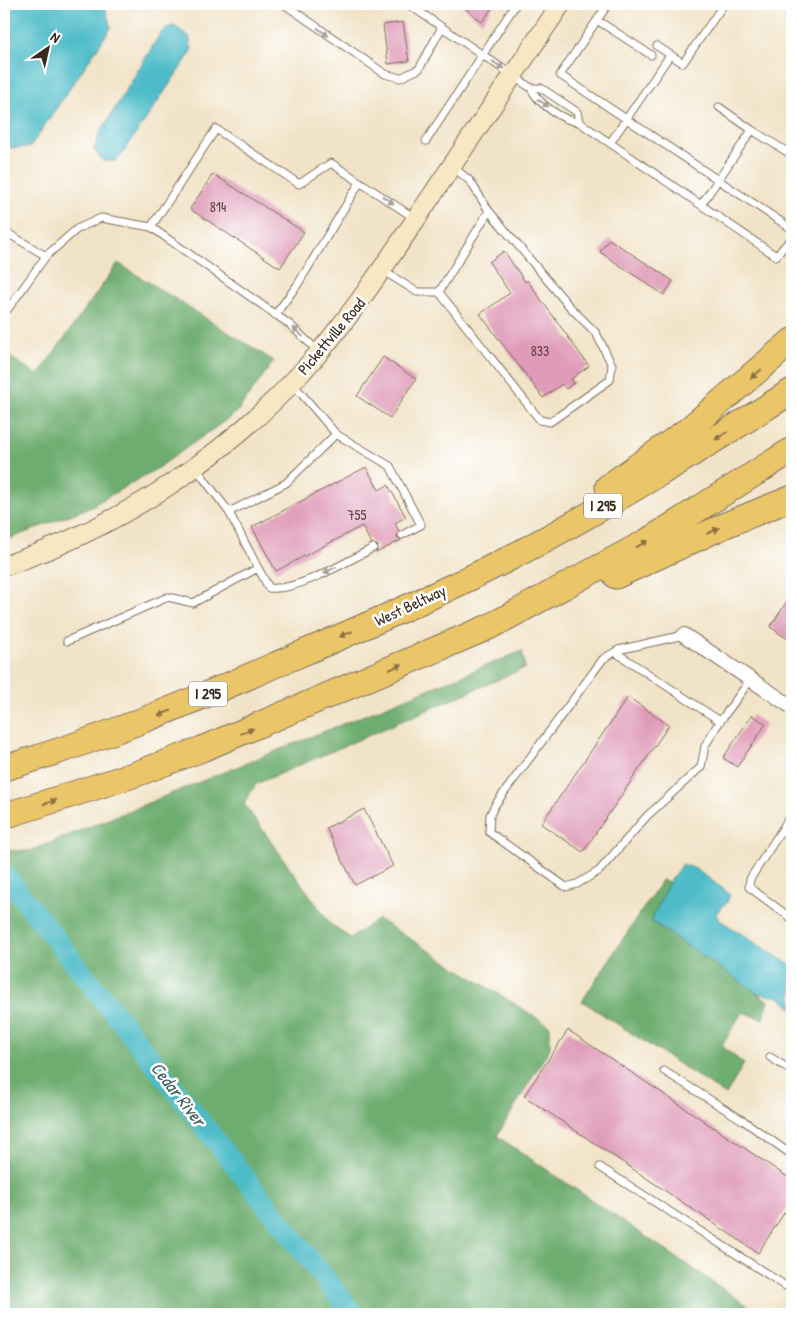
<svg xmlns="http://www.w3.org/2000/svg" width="796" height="1318" viewBox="0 0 796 1318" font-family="'Patrick Hand',sans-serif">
  <rect width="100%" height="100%" fill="#fff"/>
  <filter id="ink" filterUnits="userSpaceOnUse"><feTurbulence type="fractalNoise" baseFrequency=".02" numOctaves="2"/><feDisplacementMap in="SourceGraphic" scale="10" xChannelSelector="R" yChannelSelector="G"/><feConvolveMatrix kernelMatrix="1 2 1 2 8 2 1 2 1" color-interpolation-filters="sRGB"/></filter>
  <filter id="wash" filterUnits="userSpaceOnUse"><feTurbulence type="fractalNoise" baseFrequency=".0096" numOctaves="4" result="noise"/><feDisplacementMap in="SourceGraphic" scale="20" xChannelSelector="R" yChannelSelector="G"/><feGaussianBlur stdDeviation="1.12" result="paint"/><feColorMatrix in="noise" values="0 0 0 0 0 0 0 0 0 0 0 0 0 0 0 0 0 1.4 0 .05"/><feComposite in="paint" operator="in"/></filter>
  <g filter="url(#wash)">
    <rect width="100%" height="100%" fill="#f1e3c7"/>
    <path fill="#6ead6f" stroke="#546c46" d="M118,263L274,361L236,413L158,468L90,507L4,541V353L38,375Z
      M522,651L525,668L256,784L244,804L332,926L351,938L378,919L550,1026V1048L497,1136L760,1314H4V850L30,851Z
      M662,880L669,882L652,922L769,1001L763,1019L742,1012L722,1046L744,1064L726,1095L582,1001Z"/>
    <path fill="#4ebcc8" stroke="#447373" d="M4,4H102L105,6L111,28L30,147L4,148Z
      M174,26L189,36L192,51L121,156L116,161H103L94,150L100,133L160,34L166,28Z
      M682,864L696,869L730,894L727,903L723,905L716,914L718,919L792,966V1008L779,997L757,993L651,921L669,882Z"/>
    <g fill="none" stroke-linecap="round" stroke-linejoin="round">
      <path stroke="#4ebcc8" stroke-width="21" d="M4,874L353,1314"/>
    </g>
    <g id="blocks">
      <path fill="#df9bb8" d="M460,4H495L482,22Z
        M403,22L409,61L388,64L383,25Z
        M213,174L304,232L280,268L190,209Z
        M609,239L673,281L664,295L600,252Z
        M504,251L525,282L527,280L589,366L571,379L574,383L566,389L562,384L543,398L480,314L510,293L489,262Z
        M383,357L416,379L390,418L357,396Z
        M366,467L379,490L388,485L406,517L395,523L399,531L397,537L401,540L376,553L378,546L371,543L362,526L276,571L252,527Z
        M792,594V642L770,627Z
        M628,697L669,725L583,852L541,824Z
        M752,715L766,724L737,767L723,758Z
        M364,809L393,866L355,885L326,828Z
        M568,1030L792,1180V1201L758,1253L524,1096Z"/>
    </g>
  </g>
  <g filter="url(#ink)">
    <use href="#blocks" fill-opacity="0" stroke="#7b6b59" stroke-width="1"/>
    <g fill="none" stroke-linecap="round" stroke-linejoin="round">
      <defs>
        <path id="lane" d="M284,4L385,74L400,78L419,69L442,27
          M408,4L531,88
          M608,4L560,75L792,229
          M790,14L792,10
          M597,20L651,55
          M657,46L683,63L724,4
          M579,122L577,112L541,88H531C537,103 563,121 579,122L776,256L792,238
          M752,130L792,155
          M426,141L516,4
          M610,143L670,55
          M701,205L752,130L719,107
          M4,231L46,256
          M382,270L417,292H439L540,420L550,422L610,380L612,365L596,333L570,307L489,211L470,181L452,166
          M439,292L489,211
          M4,307L8,309L46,256L77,229L101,218L151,227
          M275,315L298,284L360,182
          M318,351L289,324L151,227L216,129L299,184L331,163L416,219
          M336,434L390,466L421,525L402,535
          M195,467L229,512L286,483L336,434L293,384
          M258,568L269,588C296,592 348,561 373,548
          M684,635L618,650L603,659L495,805L490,815L489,832L566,887L577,884L599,871L647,816L701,767L705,746L716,727L751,679
          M67,641L168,597L193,603L258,568L229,512
          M615,652L720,721
          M792,814L750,879L749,887L792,919
          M770,1057L792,1071
          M664,1071L744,1121L792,1155
          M600,1167L792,1290"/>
        <path id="street" d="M684,635L792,707"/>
        <path id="secondary" d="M4,566C117,528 220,461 301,373C346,324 383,268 420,213C467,143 514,73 561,4"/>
        <path id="highway" d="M608,487L688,430L792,341
          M616,576L728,524L792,498
          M4,768C97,741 186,704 275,665C354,631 432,598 508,559C606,508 699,450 792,391
          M4,816L136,774L202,749L491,626L646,542L792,450"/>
      </defs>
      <use href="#lane" stroke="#7b6b59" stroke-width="9"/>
      <use href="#street" stroke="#7b6b59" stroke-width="16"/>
      <use href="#secondary" stroke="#7b6b59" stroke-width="21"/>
      <use href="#highway" stroke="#7b6b59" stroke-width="27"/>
      <use href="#lane" stroke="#fff" stroke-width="7"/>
      <use href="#street" stroke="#fff" stroke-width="14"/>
      <use href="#secondary" stroke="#f7e8c3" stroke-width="19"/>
      <use href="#highway" stroke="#ebc669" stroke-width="25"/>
    </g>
    <defs><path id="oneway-solid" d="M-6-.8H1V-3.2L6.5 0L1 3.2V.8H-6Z" transform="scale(1.25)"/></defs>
    <g fill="#a79f9a">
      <use href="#oneway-solid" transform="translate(323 32) rotate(36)"/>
      <use href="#oneway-solid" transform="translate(498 65) rotate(34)"/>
      <use href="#oneway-solid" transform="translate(543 103) rotate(34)"/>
      <use href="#oneway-solid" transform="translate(388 200) rotate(34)"/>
      <use href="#oneway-solid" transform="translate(298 332) rotate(-137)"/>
      <use href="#oneway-solid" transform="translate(330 570) rotate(153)"/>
    </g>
    <g fill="#8a7040">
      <use href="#oneway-solid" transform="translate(756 374) rotate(140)"/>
      <use href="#oneway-solid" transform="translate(721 436) rotate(148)"/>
      <use href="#oneway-solid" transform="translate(713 531) rotate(-25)"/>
      <use href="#oneway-solid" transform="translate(642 544) rotate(-29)"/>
      <use href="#oneway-solid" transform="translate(346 634) rotate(157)"/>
      <use href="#oneway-solid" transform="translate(396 667) rotate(-23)"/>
      <use href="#oneway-solid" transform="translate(165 713) rotate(159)"/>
      <use href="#oneway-solid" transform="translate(247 731) rotate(-22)"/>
      <use href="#oneway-solid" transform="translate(50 802) rotate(-17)"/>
    </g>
  </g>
  <g text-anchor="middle" stroke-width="5" stroke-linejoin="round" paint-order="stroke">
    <g font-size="14" fill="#644644">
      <text x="218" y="212">814</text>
      <text x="540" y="356">833</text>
      <text x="357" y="520">755</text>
    </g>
    <g fill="#fff" stroke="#766a62" stroke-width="1">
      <rect x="584" y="493.5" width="38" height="25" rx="4"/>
      <rect x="189" y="681.5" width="38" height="25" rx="4"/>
    </g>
    <g font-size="15" font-weight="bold" fill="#3b2a1e">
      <text x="603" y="511">I 295</text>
      <text x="208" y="699">I 295</text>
    </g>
    <g font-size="16" fill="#3b2a1e" stroke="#fff">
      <text transform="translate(331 336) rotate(-50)" y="6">Pickettville Road</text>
      <text transform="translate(410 605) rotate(-25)" y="6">West Beltway</text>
    </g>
    <g font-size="18" font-style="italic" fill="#425d5a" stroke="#fff">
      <text transform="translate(178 1094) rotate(52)" y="6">Cedar River</text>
    </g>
  </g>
  <rect width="796" height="1318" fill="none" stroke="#fff" stroke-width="20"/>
  <g transform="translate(48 48) rotate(34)" stroke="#ffffff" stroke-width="4" paint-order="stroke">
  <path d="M0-4L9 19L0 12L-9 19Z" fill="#3b2a1e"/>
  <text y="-8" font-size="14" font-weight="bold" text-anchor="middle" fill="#3b2a1e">N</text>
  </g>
</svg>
